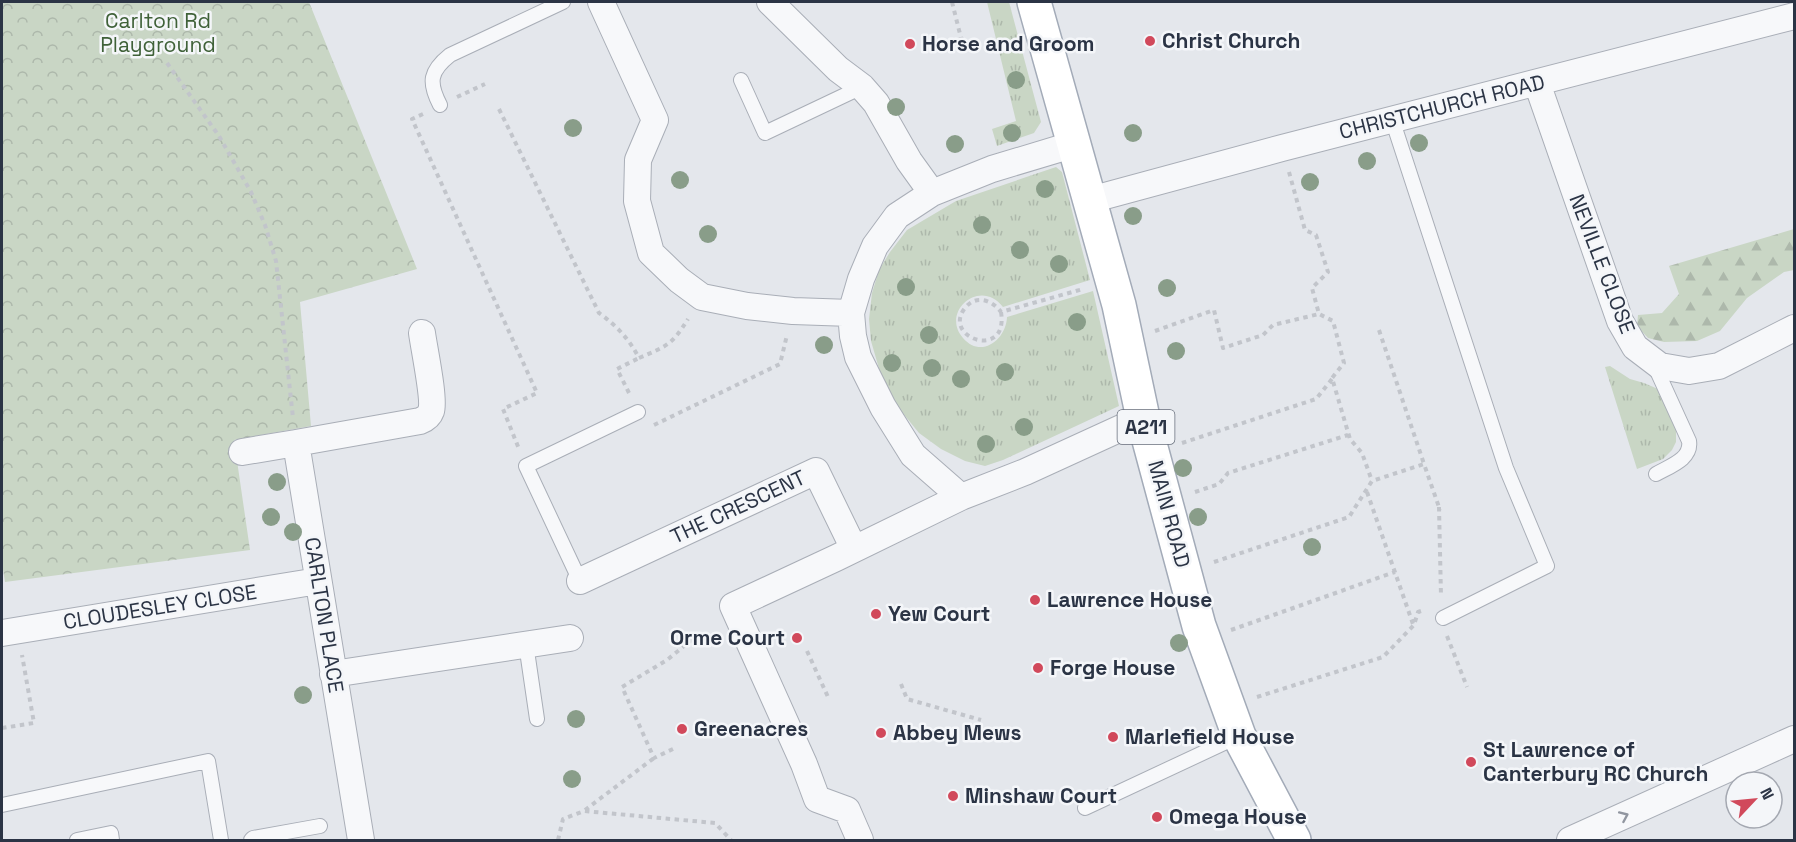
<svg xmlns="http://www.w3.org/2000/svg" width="1796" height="842" viewBox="0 0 1796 842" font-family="'Space Grotesk',sans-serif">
  <defs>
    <pattern id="grass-tufts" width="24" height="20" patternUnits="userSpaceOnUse" patternTransform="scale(1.5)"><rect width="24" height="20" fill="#c9d6c5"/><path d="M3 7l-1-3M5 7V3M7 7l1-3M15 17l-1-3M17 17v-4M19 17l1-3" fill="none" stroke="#adb8ab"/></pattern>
    <pattern id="forest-firs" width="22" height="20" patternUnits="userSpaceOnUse" patternTransform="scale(1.5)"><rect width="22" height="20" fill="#c9d6c5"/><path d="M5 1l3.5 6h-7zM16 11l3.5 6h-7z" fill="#adb8ab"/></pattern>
    <pattern id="park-crowns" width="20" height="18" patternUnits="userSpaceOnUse" patternTransform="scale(1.5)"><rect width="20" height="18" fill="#c9d6c5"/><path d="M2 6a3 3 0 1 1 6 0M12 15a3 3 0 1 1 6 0" fill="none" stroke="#adb8ab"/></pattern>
  </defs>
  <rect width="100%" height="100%" fill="#e4e7ec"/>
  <path fill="url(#grass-tufts)" d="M987,2H1009L1041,122L1034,133L997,146L992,129L1016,121Z
    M1056,167L1062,172L1090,280L1003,307C980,277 940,312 963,338C981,359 1006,340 1007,317L1093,291L1119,406L1003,460L985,466L965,461L941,449L919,433L897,406L880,372L871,341L869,319L872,293L879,270L890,252L907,230L956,201Z
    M1610,366L1630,379L1644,383L1658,389L1670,409L1676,426V442L1672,450L1663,459L1637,469L1605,367Z"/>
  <path fill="url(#forest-firs)" d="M1794,229V270L1784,272L1747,298L1720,331L1697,341L1664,342L1648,338L1637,326L1638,315L1662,313L1679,294L1669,266Z"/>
  <path fill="url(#park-crowns)" d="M2,2H309L417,269L300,302L311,426L234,440L250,550L5,582L2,563Z"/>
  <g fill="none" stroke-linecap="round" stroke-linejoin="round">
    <defs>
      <path id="service" d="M741,80L765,133L862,87
        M440,105C428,82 430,71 450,55L563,2
        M1392,119L1506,468L1547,566L1443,618
        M1656,474C1670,466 1692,459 1689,441L1658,373L1660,366
        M580,581L526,466L638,412
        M526,644L537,719
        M2,805L208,761L221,840
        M1085,808L1239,736
        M77,840L111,833L112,840
        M251,840L253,838L320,826"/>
      <path id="minor" d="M601,2L655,120L638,160L637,201L651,253L679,280L702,297L747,306L793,311L851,313
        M770,2L838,69L862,87L876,103L909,161L932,193
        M1537,83L1620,321L1635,347L1660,366L1689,371L1719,366L1794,328
        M1075,144L992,169L932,193L897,216L875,246L861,279L851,313L853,336L858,357L883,407L913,455L961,497L1025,472L1143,418
        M1090,200L1282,148L1794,16
        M296,443L420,421C425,419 429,417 431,411C435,400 424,348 422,333
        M242,452L296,443L361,840
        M580,581L816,471L854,549
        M2,633L318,581
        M333,674L570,638
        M860,840L847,810L817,799L804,764L733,606L836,558L961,497
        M1570,840L1794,739"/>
      <path id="primary" d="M1034,2L1119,305L1143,418L1199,626L1239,736L1294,840"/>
    </defs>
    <use href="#service" stroke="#a9aeb7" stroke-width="16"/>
    <use href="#minor" stroke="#a9aeb7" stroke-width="28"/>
    <use href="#primary" stroke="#a3abb8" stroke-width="36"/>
    <path stroke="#c2c5cb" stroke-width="4" stroke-dasharray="4.5 4.5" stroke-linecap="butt" d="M952,2L961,38L974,49
      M167,63L219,136L251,192L265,225L276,261L293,418
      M457,97L485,84
      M499,109L599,313C617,326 629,339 639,358C667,346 672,345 688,319
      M423,114L412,119L537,393L503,409L519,449
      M1289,172L1305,230L1316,235L1328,272L1312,288L1319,314L1333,321L1344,363L1332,378L1350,439L1362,453L1372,481
      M1001,312C1009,361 941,338 965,308C976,294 992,300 1001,312L1083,289
      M1379,330L1424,464
      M1155,331L1214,310L1223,348L1263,335L1273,325L1319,314
      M629,393L617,369L639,358
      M654,425L780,364L787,335
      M1182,443L1316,399L1332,379
      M1195,492L1219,484L1228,473L1348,435
      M1367,492L1413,624
      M1439,507L1441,596
      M1214,562L1349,517L1372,481L1424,464L1440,510
      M1231,630L1395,572
      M1447,636L1467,687
      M807,651L828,697
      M901,684L907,699L981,720
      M1257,697L1383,657L1414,625L1418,612L1424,610
      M2,728L34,723L22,655
      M673,749L654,758L622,687L667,660L700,633
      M585,810L654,758
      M558,840L563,819L584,811L715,823L731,840"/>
    <use href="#service" stroke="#f7f8fa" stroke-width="14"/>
    <use href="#minor" stroke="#f7f8fa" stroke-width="26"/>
    <use href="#primary" stroke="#fff" stroke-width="33"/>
  </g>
  <g fill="#899d89">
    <circle cx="1016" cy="80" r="9"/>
    <circle cx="896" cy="107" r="9"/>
    <circle cx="573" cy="128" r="9"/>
    <circle cx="1012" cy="133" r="9"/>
    <circle cx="1133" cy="133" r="9"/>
    <circle cx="1419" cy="143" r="9"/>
    <circle cx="955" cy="144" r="9"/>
    <circle cx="1367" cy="161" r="9"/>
    <circle cx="680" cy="180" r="9"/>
    <circle cx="1310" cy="182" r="9"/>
    <circle cx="1045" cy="189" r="9"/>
    <circle cx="1133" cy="216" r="9"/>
    <circle cx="982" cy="225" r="9"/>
    <circle cx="708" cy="234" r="9"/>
    <circle cx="1020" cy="250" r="9"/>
    <circle cx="1059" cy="264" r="9"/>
    <circle cx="906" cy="287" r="9"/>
    <circle cx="1167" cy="288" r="9"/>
    <circle cx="1077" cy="322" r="9"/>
    <circle cx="929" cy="335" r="9"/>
    <circle cx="824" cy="345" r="9"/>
    <circle cx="1176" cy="351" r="9"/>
    <circle cx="892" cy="363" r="9"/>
    <circle cx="932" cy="368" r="9"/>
    <circle cx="1005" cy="372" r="9"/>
    <circle cx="961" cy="379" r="9"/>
    <circle cx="1024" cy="427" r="9"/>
    <circle cx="986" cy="444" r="9"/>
    <circle cx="1183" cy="468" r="9"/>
    <circle cx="277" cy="482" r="9"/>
    <circle cx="271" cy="517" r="9"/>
    <circle cx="1198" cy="517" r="9"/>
    <circle cx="293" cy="532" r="9"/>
    <circle cx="1312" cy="547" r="9"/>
    <circle cx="1179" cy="643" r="9"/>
    <circle cx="303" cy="695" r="9"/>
    <circle cx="576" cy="719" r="9"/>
    <circle cx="572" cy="779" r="9"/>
  </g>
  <defs><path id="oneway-chevron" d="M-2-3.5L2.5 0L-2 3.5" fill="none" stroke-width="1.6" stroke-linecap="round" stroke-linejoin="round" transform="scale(1.5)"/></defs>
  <use stroke="#9196a0" href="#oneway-chevron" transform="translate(1624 816) rotate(-24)"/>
  <g fill="#d1495b" stroke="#f4f6f9" stroke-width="2">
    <circle cx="1150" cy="41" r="6"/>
    <circle cx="910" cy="44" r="6"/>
    <circle cx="1035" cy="600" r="6"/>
    <circle cx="876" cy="614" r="6"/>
    <circle cx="797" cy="638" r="6"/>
    <circle cx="1038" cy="668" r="6"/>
    <circle cx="682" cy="729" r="6"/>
    <circle cx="881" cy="733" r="6"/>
    <circle cx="1113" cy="737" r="6"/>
    <circle cx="1471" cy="762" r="6"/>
    <circle cx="953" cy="796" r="6"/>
    <circle cx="1157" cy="817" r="6"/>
  </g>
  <g text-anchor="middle" stroke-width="5" stroke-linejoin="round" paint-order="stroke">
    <rect fill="#f4f6f9" stroke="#676e7b" stroke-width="1.5" x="1117.5" y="410" width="57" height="34" rx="4.5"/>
    <g font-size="20" font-weight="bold" fill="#2b3445">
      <text x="1146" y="434">A211</text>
    </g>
    <g font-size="21" fill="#3f6138" stroke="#f4f6f9">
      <text x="158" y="28">Carlton Rd<tspan x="158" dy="24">Playground</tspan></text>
    </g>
    <g font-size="21" font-weight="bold" fill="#2b3445" stroke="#f4f6f9" text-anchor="start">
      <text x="1162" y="48">Christ Church</text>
      <text x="922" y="51">Horse and Groom</text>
      <text x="1047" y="607">Lawrence House</text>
      <text x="888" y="621">Yew Court</text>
      <text x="785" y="645" text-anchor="end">Orme Court</text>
      <text x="1050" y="675">Forge House</text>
      <text x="694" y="736">Greenacres</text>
      <text x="893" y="740">Abbey Mews</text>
      <text x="1125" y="744">Marlefield House</text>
      <text x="1483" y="757">St Lawrence of<tspan x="1483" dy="24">Canterbury RC Church</tspan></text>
      <text x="965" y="803">Minshaw Court</text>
      <text x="1169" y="824">Omega House</text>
    </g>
    <g font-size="21" fill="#2b3445" stroke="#f4f6f9">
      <text transform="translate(1442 107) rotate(-14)" y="7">CHRISTCHURCH ROAD</text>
      <text transform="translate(1602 264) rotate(69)" y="7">NEVILLE CLOSE</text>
      <text transform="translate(738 507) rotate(-25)" y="7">THE CRESCENT</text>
      <text transform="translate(1169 514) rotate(75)" y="7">MAIN ROAD</text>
      <text transform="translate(160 607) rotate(-9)" y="7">CLOUDESLEY CLOSE</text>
      <text transform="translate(324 615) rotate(81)" y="7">CARLTON PLACE</text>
    </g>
  </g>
  <rect width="1796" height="842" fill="none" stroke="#2b3445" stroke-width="6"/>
  <g transform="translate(1754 800) rotate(64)"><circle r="28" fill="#f4f6f9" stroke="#a4a8b1" stroke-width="1.5"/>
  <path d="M0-4.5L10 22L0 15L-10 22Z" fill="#d1495b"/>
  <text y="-9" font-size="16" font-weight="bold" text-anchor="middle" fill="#2b3445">N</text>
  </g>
</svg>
